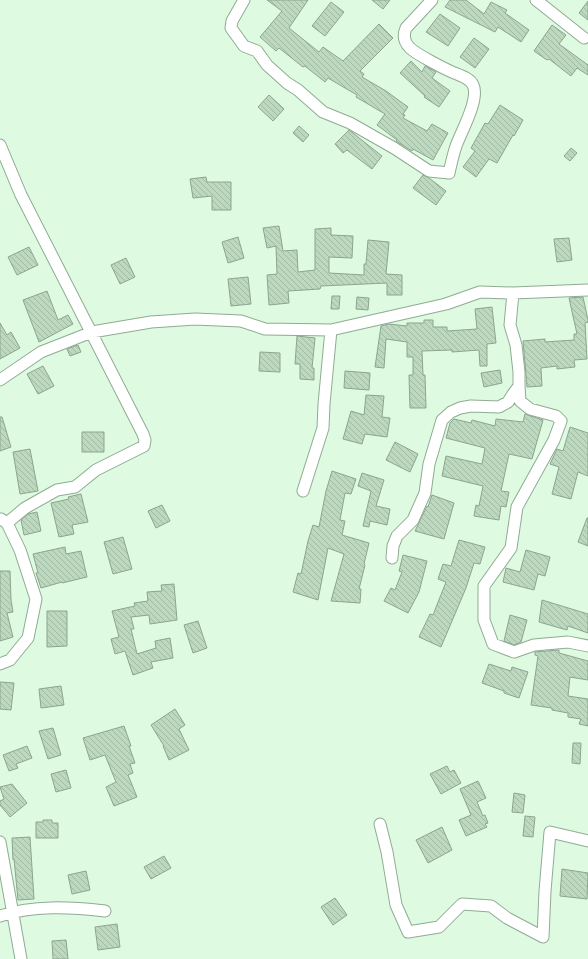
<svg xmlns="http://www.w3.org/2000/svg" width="588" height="959" viewBox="0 0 588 959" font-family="'PT Sans',sans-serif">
  <defs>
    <pattern id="building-back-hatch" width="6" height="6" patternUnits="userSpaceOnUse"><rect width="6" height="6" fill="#bcd8bf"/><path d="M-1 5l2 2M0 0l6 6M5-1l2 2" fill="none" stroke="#a1baa4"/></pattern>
  </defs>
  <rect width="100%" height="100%" fill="#defae1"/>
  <path fill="url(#building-back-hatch)" stroke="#8ba58e" d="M267,0H308L289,28L319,52L323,47L343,61L379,24L393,38L360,71L364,74L362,77L386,91L408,107L403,114L405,115L403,118L427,131L432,124L448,133L433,160L413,149L412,151L396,141L397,140L377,125L385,114L356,97L357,95L328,78L325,82L305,66L303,67L279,48L276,51L260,37L282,11Z
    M372,0H390L383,9Z
    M450,0H466L484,14L491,2L507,10L505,13L529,30L521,42L498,27L495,32L445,7Z
    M588,1V20L579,13Z
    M331,2L344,12L325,36L312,26Z
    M440,14L460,28L448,46L426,32Z
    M552,25L566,35L559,44L588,65V75L577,68L571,76L549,59L547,60L534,51Z
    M474,38L489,49L475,68L460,57Z
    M411,61L422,72L425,66L436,72L432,78L450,91L439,107L424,97L425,96L400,73Z
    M269,95L284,109L273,121L258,107Z
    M500,105L523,120L514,136L513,135L497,163L489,159L476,177L463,167L475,151L471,148L485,123L488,124Z
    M299,126L309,135L303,142L293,133Z
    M349,130L382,156L372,169L347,150L343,153L335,144Z
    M571,148L577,153L570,161L564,156Z
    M423,175L429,178L446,191L436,205L413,188Z
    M206,177L207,182H231V210H212V196L193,198L190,179Z
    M279,226L283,251L297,250L298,272L315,270V229L331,228V235L353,236L352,258L329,257V273L364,275V264H366L368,240L389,242L386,274L402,275V295H387V283L321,286L320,289L288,291L289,303L269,305L267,275L277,274L276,246L267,248L263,228Z
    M238,237L244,258L228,263L222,242Z
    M569,238L572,260L557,262L554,239Z
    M29,247L38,265L17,275L8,257Z
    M126,258L135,277L120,284L111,265Z
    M248,277L251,304L231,306L228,279Z
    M47,291L58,320L68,315L73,324L39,342L23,300Z
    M332,296H340L339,309H331Z
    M357,297L369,298L368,310L356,309Z
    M583,297L588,320V322L585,323L587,359L574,360L575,367L557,369V366L541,368L542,386L527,387L523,341L545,339V342L574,340V334H577L569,298Z
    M492,307L496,343L487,344V366H480L479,350L452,352V350L422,351L423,375H425L426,408H410L409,375H413V357H407V342L386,339L384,368L375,367L381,326L389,324L407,326V323H424V320H433V327H447V331L477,329L475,309Z
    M0,323L7,335L11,332L20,348L0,359Z
    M297,336L315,338L312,368H314V380L300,379V364H295Z
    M78,345L81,352L70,356L67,349Z
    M260,352L280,353V372L259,371Z
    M43,366L54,386L38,394L27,374Z
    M500,370L502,383L484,387L481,373Z
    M345,371L370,373L369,390L344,388Z
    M366,395L384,396L382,417L390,418L387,437L365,434L362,444L343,439L351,411L364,415Z
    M525,414L543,420L532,459L509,454L501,491L509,492L506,507L501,506L499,520L474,516L476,505L479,506L483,486L442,476L446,456L482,464L485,448L446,438L450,423L454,419L471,423L472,420L495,426L496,419L523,422Z
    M0,417H2L11,447L0,451Z
    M570,427L588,433V476L578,472L571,499L552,494L559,467L550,464L557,449L563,451Z
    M82,432H104V452H82Z
    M395,442L418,454L410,472L386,460Z
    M30,449L38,491L20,494L13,452Z
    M332,471L356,479L351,494L345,493L340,520L345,521L342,535L369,543L364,564L365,565L359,589H361L360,603L331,601L344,554L328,548L318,600L293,592L298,573L301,574L308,541L313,525L319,527L326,491Z
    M362,473L384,480L376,506L390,509L387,525L370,521L369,527L363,526L371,491L358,486Z
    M81,494L88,522L72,525L74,534L59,537L51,503L69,499L68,497Z
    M432,495L454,503L444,539L415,531L427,506L428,507Z
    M162,505L170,521L156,528L148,511Z
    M37,512L41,531L24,535L21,520L28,514Z
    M587,518H588V546L578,542Z
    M123,537L132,569L113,574L104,542Z
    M459,540L485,547L480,564L474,563L466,588L441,647L419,637L430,614L433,615L446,582L438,579L443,564L451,566Z
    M65,547L66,554L81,551L87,577L62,583V582L41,588L36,573H38L33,554Z
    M526,550L550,557L545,576L538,574L534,590L503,582L506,568L520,572Z
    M403,555L427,561L419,592L408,613L384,601L391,588L395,590L402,572L399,571Z
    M0,571H10L11,600L13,612L7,613L13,637L0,641Z
    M174,584L177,620L150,624L149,615L131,617L134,629H131L137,654L156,648L155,641L170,638L173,658L151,662L153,668L133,675L125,651L115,654L111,639L119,637L112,611L135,606L134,603L148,601L147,592L162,591L161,585Z
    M542,600L588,614V633L568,626L567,630L539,622Z
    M47,611H67V646L47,647Z
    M510,615L527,620L521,642L514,645L504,641Z
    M198,621L207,648L193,653L184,625Z
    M559,650V653L588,661V680L570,677L568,696L588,699V726L579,724L581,719L568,717V713L552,710V708L531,705L538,656L535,655V652Z
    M489,664L511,671L512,667L528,672L519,698L504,693V691L482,683Z
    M0,682L14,683L11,710L0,709Z
    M61,686L64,705L41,708L39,689Z
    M175,709L185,725L179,729L189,750L169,760L163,746H164L151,725Z
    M124,726L131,746H129L135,763L130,764L133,773L128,775L137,797L114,806L106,787L116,782L105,755L90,760L83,738Z
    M53,728L61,755L48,759L39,731Z
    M573,743H581L580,764L572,763Z
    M27,746L32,758L16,764L18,768L9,771L3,755Z
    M447,766L450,772L454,770L461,783L441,794L430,774Z
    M66,770L71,788L56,792L51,774Z
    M478,781L486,798L477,802L483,816L485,815L488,823L485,824L487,827L466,836L459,820L471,815L460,789Z
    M12,784L27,803L10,817L0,805V801L4,799L0,787Z
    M514,793L525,795L523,813L512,812Z
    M525,816L535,817L533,837L523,836Z
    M43,820H52V823H58V838H36V822H43Z
    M442,827L452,850L428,863L416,840Z
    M30,837L34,899L18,900L14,859L13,860L12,838Z
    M164,856L171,868L151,879L144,867Z
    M562,869L588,873L587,899L560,896Z
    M86,871L90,890L72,894L68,875Z
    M335,898L347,915L333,925L321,907Z
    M117,924L120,947L98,950L95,927Z
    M66,940L68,959H53L52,941Z"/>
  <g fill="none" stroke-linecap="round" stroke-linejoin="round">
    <defs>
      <path id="minor" d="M244,0L232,21L231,28L244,46L257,51L267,65L287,83L298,90L323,112L350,123L394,148L429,171L449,173C451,164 453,155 456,146C461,132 480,99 473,85C470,78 459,75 452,72C443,68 416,54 410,48C404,42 403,35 406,28L432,0
        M536,0L584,38
        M0,145L21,195L143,434L145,440L144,446L96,470L75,487L57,490L25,508L7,523
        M0,380L41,352L92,332L151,322L195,319L241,321L265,329L331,330L446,304L480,292L513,293L588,290
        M519,386L520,401L530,409L556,416L561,421L554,440L517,507L511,548L484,586V620L493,644L514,652L534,645L568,642L588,646
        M303,491L323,428L324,404L331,330
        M392,558L393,546L397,536L413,520L425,493L429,464L442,420L451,412L460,408L471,406L499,407L508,402L513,394L519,386V372L516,345L510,325L513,293
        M0,664L10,660L28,638L36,599L20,550L7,523L1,519
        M380,824L387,852L396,905L408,932L439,927L462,904L491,906L507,918L543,937L545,891L550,832L588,841
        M0,842L21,959
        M0,916C33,905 70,907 105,911"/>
    </defs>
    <use href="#minor" stroke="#90ab93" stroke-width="13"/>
    <use href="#minor" stroke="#fff" stroke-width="11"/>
  </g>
</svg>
